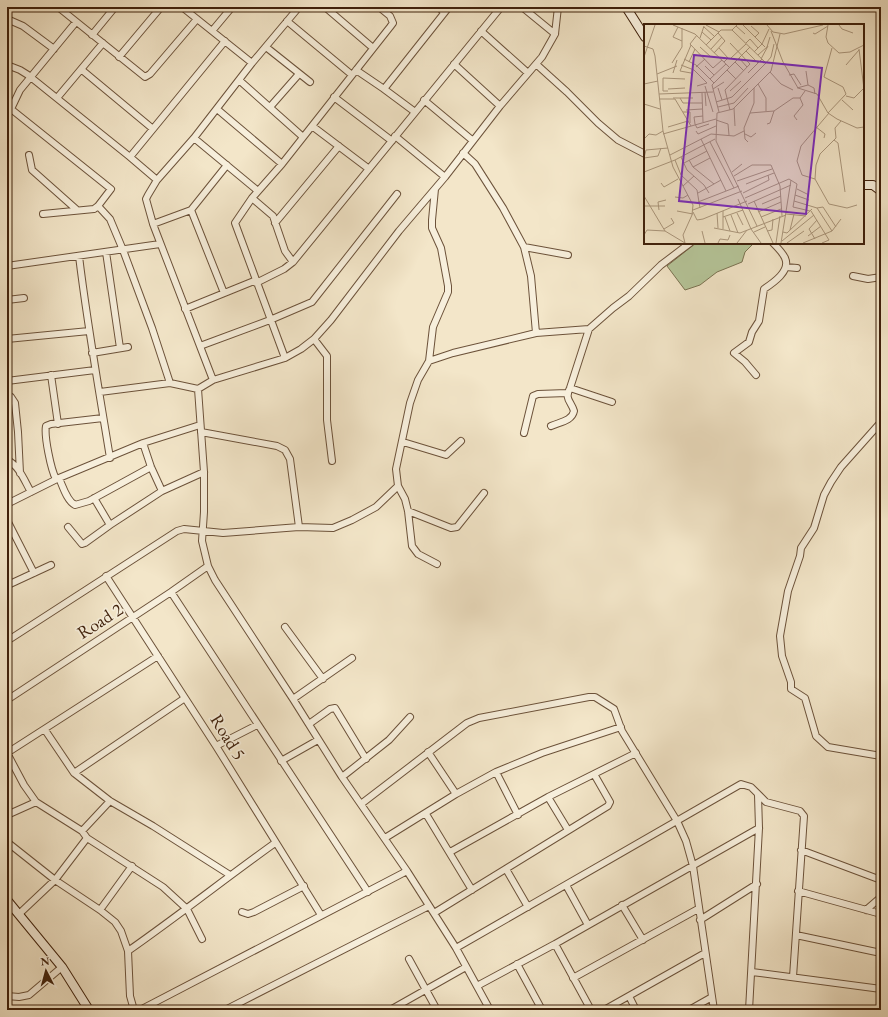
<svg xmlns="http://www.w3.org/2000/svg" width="888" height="1017" viewBox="0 0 888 1017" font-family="'EB Garamond',serif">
  <rect width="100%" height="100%" fill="#f3e6c9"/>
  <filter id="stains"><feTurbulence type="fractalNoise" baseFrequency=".005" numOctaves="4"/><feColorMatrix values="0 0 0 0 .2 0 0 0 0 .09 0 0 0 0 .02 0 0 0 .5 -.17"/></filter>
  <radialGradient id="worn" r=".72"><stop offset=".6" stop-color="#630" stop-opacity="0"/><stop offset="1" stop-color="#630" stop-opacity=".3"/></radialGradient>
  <path fill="#b6c69a" stroke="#7a7352" d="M696,243H754L745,252L742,262L717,272L700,285L685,290L667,266Z"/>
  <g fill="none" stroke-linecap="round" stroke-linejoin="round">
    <defs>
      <path id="street" d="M58,7L145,77L150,74L197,19
        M182,7L252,63
        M325,7L373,48
        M438,7L444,12
        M522,7L555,34
        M7,19L23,26L54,49
        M287,21L352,75
        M212,31L232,7
        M481,31L528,73
        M92,35L115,7
        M266,47L310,82
        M119,57L161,7
        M454,64L500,106
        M536,64L567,92L598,123L618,140L645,154
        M7,65L20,70L28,75L130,157L157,180
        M82,70L153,129
        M356,70L384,89L415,112
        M239,80L303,137
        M384,89L449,7
        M334,97L392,141
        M57,98L103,43
        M424,100L472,140
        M7,107L11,109L111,189L98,206L94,209L43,214
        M270,107L299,74
        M11,109L20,90L76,22
        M217,109L282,164
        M312,126L369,169
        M395,136L445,177
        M194,138L258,191
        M463,153L475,164L503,208L524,247L531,276L536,333
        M29,155L32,170L77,210
        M130,157L225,41
        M435,189L432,220V228L441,248L448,286V292L433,327L429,361L418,380L410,403L396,469L398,486L405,499L408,511L412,546L418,554L437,564
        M252,198L273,216L285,251L293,262
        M98,206L110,219L123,250L152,328L170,383
        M191,210L224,293
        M275,223L339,146
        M153,224L191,210L227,165
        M524,247L568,255
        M106,252L120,348
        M79,256C87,323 99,390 110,458
        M7,266L160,244
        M786,267L797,268
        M853,276L868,279L881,277
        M7,300L24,298
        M185,309L254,281L256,283L284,269L293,262L501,7
        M7,339L89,331
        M314,339L327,356V420L332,461
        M200,346L270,320L312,302L397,194
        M92,353L128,347
        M285,358L235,223L252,198L282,164L390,27L393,23L390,16L379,7
        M429,361L453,353L536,333L589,329
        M51,375L58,424
        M756,375L745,362L734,353L749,342L752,332L759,321L764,289C773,283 791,271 785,258C783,253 777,247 773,243
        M213,380L153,224L146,199L148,195L157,180L194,138L252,63L299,7
        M7,381L95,370
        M7,387L8,396
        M570,388L612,402
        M100,392L170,383L198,389
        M7,396L11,397L15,403L18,432L20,473
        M881,422L841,467L831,482L824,495L814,528L801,548L800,556L788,591L780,636L782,656L791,682V689L805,698L816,736L828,747L881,756
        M551,426C560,422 572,421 574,411C571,401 564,399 570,388L589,329L613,308L629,296L661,265L690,243
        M201,432L277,446L285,450L290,459L299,527
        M524,433L533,396L538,394L567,393
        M403,442L446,455L461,441
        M143,443L151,467L162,491
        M7,460C19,465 25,482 31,492
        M59,478C63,487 67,501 75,505L89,501L151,467
        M56,479C51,470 44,436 46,426L51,424L103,418
        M94,498L110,525
        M7,504L59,478L143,443L200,425
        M408,511L451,528L457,527L484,493
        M7,520L34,573
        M68,527L82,544L85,543L110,525L162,491L204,472
        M106,576L216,746L321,915
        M10,584L51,565
        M171,592L368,892
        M285,627L323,679
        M7,641L177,531L184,529L223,533L299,527L333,528L352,520L376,507L398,486
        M293,699L352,658
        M7,700L171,592L208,566
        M309,724L330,709L335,708L366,759
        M45,730L74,773L110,801L153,826L230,875
        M216,746L257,725
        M428,752L456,794
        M7,753L24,785L36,802L82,831L87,838L163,887L187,909L202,939
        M7,753L158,656
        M281,761L318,740
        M496,772L518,815
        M74,773L185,698
        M342,777L389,740L410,717
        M548,797L568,830
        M361,804L467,723L479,718L589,697H595L614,709L622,731L677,821L686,841L693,866L714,1010
        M426,814L472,890
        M7,815L36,802
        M82,831L110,801
        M385,838L456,794L496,772L542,753L621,727
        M7,842L55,880L100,910L115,922L121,931L128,951L130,996L134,1010
        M801,850L881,880
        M450,852L548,797L636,753
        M506,869L528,907
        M566,885L588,925
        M798,891L881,914
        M622,905L643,940
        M100,910L132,866
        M866,910L881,897
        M242,912L248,914L254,912L304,886
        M434,913L608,806L610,802L594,774
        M19,914L55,880L87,838
        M700,920L757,884
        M796,935L881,953
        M555,944L591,1010
        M456,948L741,784L751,787L766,802L800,811L804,816L793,977
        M128,951C178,916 226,878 275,843
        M409,959L437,1010
        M517,964L542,1010
        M752,972L881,989
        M573,978L698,909
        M477,986L555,944L759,828
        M7,996L19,997L29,995L62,967
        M629,996L636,1010
        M140,1010L407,871
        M225,1010L429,906
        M390,1010L466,967
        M490,1010L456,948L407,871L342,777L293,699L215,580L208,566L202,541L204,512V472L198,389L213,380L285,358L301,349L314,339L331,320L399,231L445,177L500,106L542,57L555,34L558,7
        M604,1010L705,953
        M689,1010L712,997
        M749,1010L759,828L758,795"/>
      <path id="secondary" d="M626,7L645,37
        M863,185H873L881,191
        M7,900L62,967L89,1010"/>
    </defs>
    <use href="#street" stroke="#6c523a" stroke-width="8"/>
    <use href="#secondary" stroke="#3f200b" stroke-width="10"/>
    <use href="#street" stroke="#f7efdc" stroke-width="6"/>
    <use href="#secondary" stroke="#f7efdc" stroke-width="8"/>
  </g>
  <g text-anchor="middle" stroke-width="3.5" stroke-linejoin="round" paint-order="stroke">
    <g font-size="18" fill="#3f200b" stroke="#f7efdc">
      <text transform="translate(100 621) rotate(-33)" y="6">Road 2</text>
      <text transform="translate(228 737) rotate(58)" y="6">Road 5</text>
    </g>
  </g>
  <g transform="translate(644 24)">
    <rect width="220" height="220" fill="#f3e6c9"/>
    <path fill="none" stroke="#ab977d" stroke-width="1" d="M29,1L51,10L85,43M62,1L75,8M99,1L121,23M123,1L129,8L140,10L179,1M184,1L182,13L184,19L195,29L206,28L220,21M195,1L198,5L209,9M92,2L101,10M107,2L115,9L111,13M34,3L29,13L38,17M60,3L70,12M88,6L122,39M127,7L139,38L154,64L173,70L184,89L193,95L213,104L220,103M58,8L67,16M169,9L171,10L184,2M53,11L46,20L69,44L78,36M56,14L60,2M102,19L106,15L114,24M47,21L36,47L47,49M62,21L77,6H88L93,1M0,22L9,25L11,32L19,107L29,143L49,181L48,191L39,211L41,219M56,23L67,33M75,24L84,34L80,38M67,25L78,13M215,25L220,65M102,27L114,39M110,28L118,20L125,5M70,29L81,17L74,9M114,31L123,23L126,13M0,33L11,1M87,34L102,20M95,34L103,43M40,35L52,41L70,59M117,35L124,22M45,38L51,25M91,38L100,47M28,39L38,23V4M37,41L50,46L63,59L53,62M202,41L215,26M61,42L70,51M52,43L61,35M83,46L92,55M162,47L164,61M126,48L137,60L149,66M29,49L33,36M104,49L118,35M13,50L33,42M145,51L150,50L157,61M66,55L82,40M0,60L14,57M114,60L122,74V87M61,62L69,88M74,64L78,76M153,64L164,61L170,64L171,70M24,65L41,64M69,65L80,58M24,67H19V54L41,55M86,67L97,57M61,68L62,82M58,69L59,98M15,70L69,68M202,72L210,74L219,65M29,74H49M36,74L39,79H58M15,75H31L47,102M198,76L209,86M72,78L88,73L122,39L127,33L130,20M0,80L16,85M74,83L90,79L104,64M90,84L91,102M42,86L58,85M86,86L81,66L106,40L86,19M39,88H46V99M75,88L68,61L106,23M106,89L130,87M184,89L202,70L199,63L180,53L188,24M185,89L157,122L153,137L158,151L171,155L172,141L176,130L192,114L191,104L197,97M72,96L84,100L85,111M153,96L150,92L159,81L156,74M51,100L53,104L65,100M51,100L50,93L59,92M123,100L126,99L130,87L149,74H156L161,67M24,103L44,97M172,103L181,110L180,114M52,107L54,110L72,102M19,110L72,95M101,110L107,113L112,109M0,115L5,110L12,111L19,107M57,115L82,167M190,116L194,119L201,168M66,118L90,164M104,118L101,115L100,104L110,79V64M26,131L67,110L90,112L100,107M37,133L43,146L60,161L65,169M0,134L2,126L24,124M0,134L14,132L17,124M31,136L37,151L53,166L56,184M45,136L49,143L70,160M40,139L63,127M49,143L66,134M0,148L31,136L71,115M88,148L98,140M90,152L108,141H127L136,162L138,192M171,155L185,180L203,184L213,181M93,157L128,145M17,159L20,163L34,155M102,160L130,149M39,162L50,152M153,165L165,171M54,169L77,156M99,169L125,156L124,151M151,171L165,176M0,172L21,207L41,219M31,173L39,174L44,171M101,174L145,155L153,160L149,183M94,175L107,205L117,219M110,177L129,219M150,177L173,184L188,207M54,178L95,162M104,180L147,161M118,180L137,172M0,182H21M149,183L166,187M173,184L179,183L192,203M15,186L14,178L22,176M49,186L98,167M33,187L49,190M79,187V205M167,187L185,216L178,219M49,188L53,196L59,195L103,177M114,188L137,178M73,189L74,204M93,189L99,201M142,190L162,192M87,191L94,209M79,193L99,186M81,193L86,207M117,193L137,185M113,202L72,117L73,89L89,85L127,47L136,10M70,204L96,209L142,191M20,205L30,199L27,194M146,206L150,190M58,207L61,219M123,207L128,206L129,195M110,208L121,203M139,208L143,209L168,185M0,211L3,206L21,207M164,212L177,202M171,215L165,205L173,196M138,217L170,191M74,219L76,215L84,216L86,211M93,219L103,206M132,219L136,192M137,219L147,156M143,219L160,207M159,219L188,207L197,195"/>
    <path fill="#7b2cbf" fill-opacity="0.15" stroke="#7b2cbf" stroke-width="2" d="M50,31L178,44L162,190L35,177Z"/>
    <rect width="220" height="220" fill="none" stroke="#3f200b" stroke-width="2"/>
  </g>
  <rect width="888" height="1017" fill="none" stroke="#f3e6c9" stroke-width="24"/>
  <rect x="8" y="8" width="872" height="1001" fill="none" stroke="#3f200b" stroke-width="2"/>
  <rect x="12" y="12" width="864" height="993" fill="none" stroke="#3f200b"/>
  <g transform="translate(46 971) rotate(354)" stroke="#f7efdc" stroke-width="3" paint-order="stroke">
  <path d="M0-3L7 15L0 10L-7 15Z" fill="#3f200b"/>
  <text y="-6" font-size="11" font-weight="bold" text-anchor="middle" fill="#3f200b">N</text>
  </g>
  <rect width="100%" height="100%" filter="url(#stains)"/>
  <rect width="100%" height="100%" fill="url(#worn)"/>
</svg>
